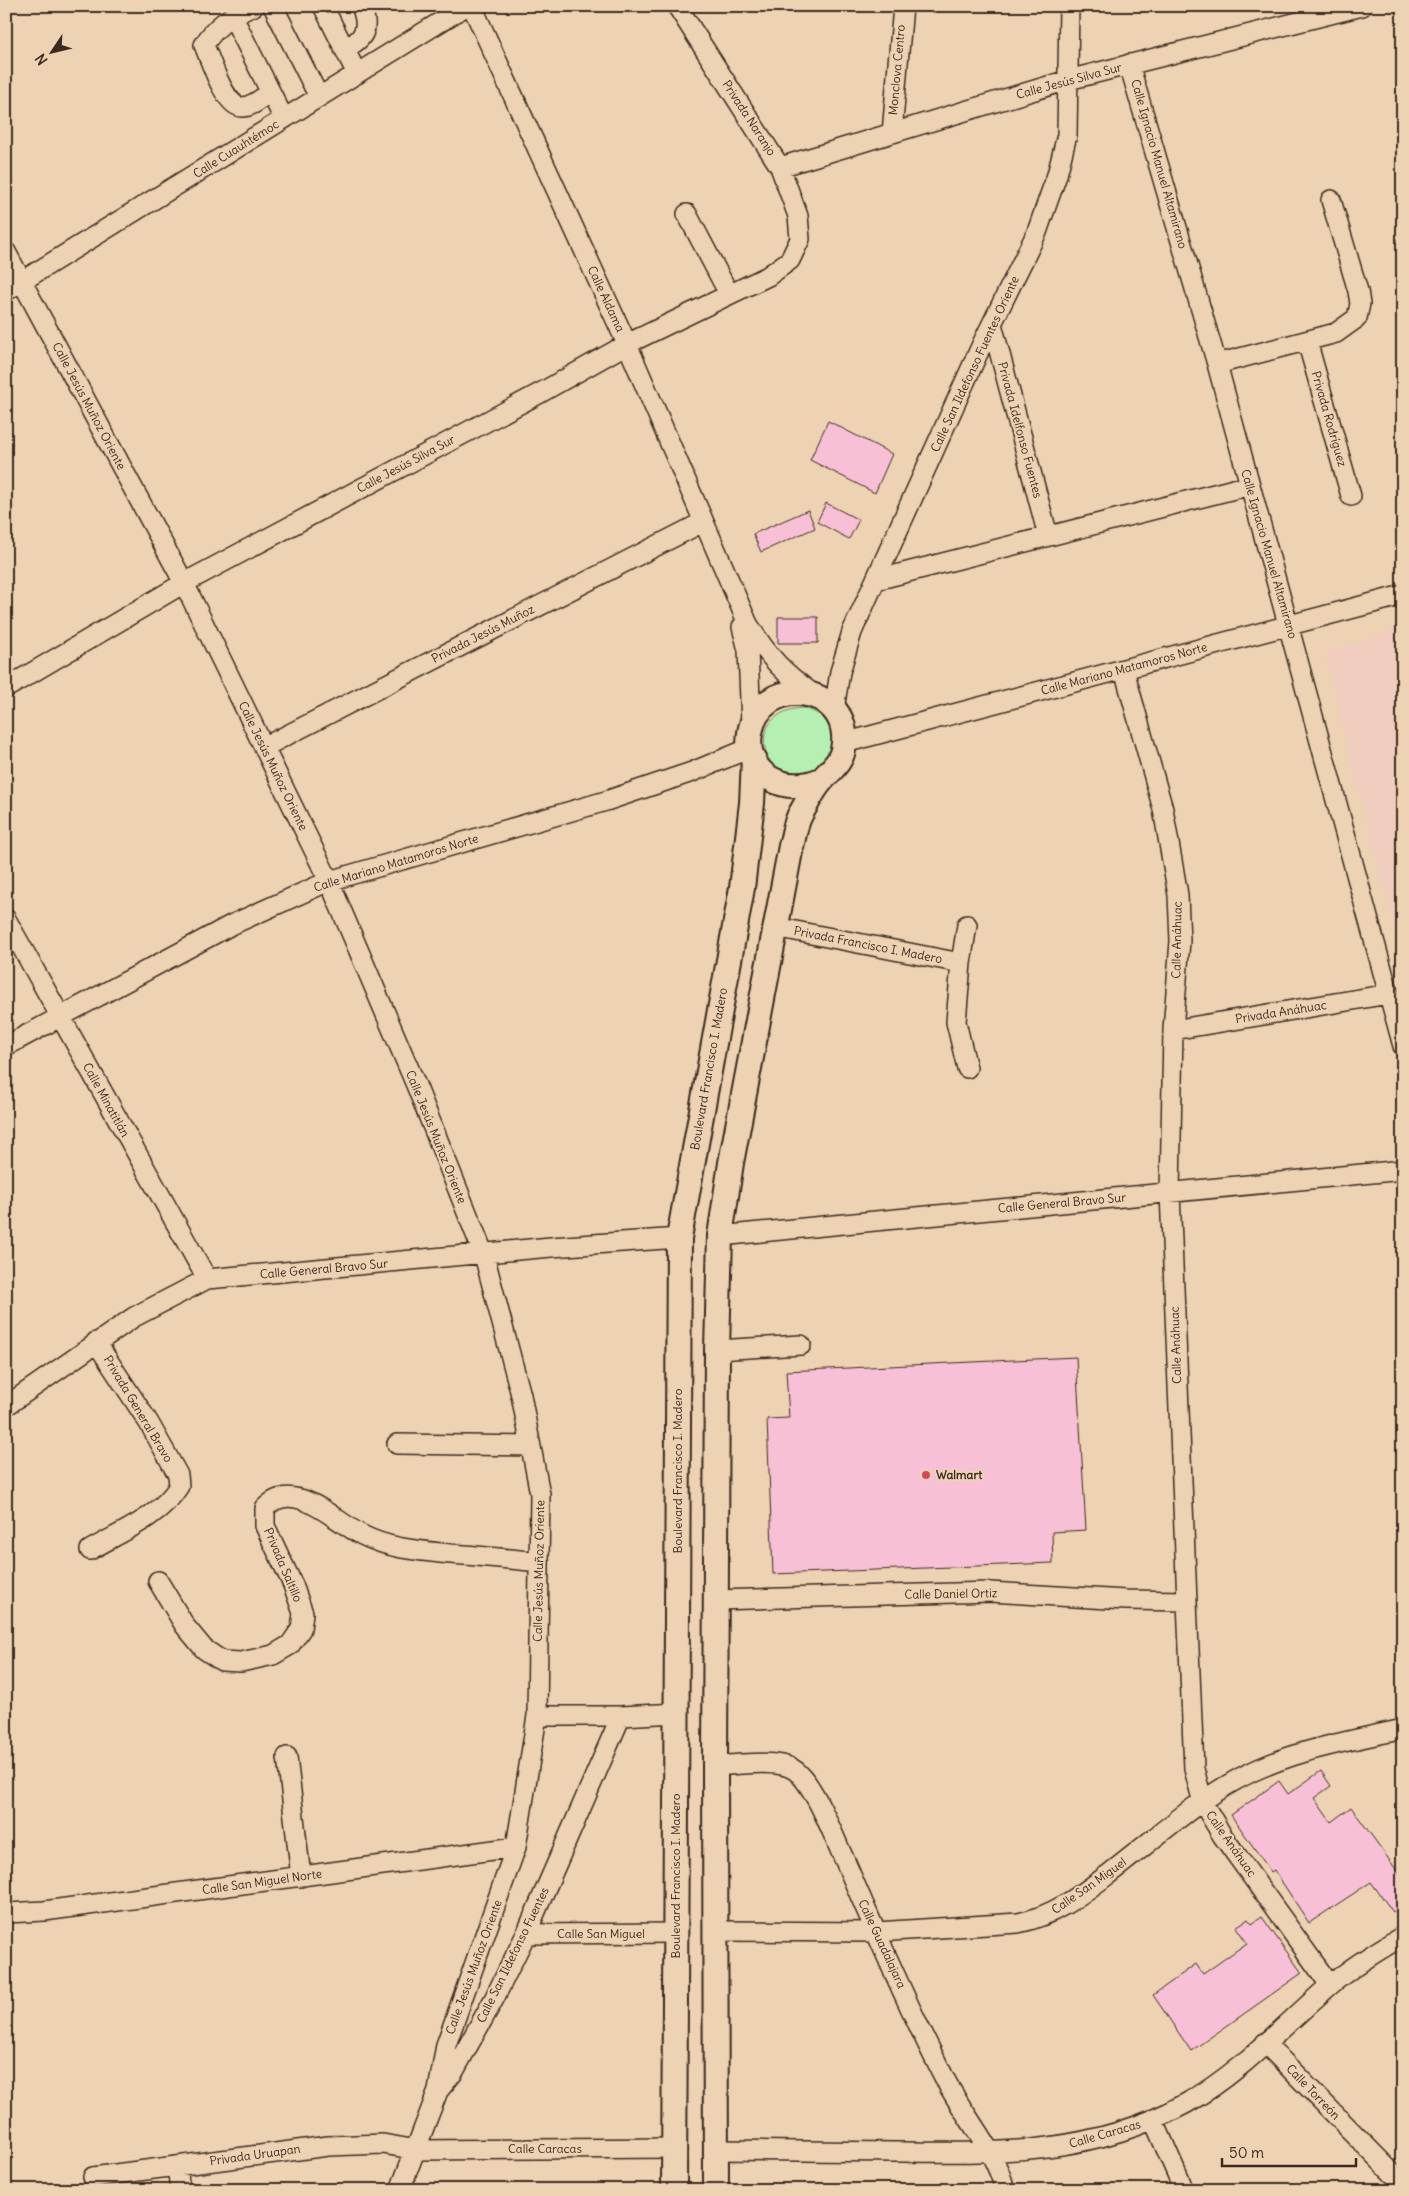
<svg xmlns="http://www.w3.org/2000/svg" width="1409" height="2196" viewBox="0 0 1409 2196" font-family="Delius,sans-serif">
  <rect width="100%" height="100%" fill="#edd3b4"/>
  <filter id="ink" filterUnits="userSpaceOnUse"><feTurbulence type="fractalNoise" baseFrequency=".02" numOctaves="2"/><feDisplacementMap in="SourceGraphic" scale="10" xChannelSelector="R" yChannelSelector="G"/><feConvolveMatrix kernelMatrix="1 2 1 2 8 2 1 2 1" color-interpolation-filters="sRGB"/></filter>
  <g filter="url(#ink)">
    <path fill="#f0cdbe" d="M1403,626V957L1355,779L1325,654Z"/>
    <path fill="#b6efb2" stroke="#788c68" d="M804,708C831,717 832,728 833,753L808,777L777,771C752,742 766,709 804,708Z"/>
    <path fill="#f8c0d6" stroke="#3b2a1e" d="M828,421L892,454L875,493L810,460Z
      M826,503L859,520L849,539L817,522Z
      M808,510L815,528L761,552L753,534Z
      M778,617H818V643H778Z
      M1076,1357L1086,1530L1052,1532L1053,1563L773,1574L767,1419L789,1418L786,1371Z
      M1321,1771L1331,1786L1314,1798L1331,1822L1351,1807L1403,1879V1905L1393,1912L1371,1882L1309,1923L1274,1870L1271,1872L1231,1815L1279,1781L1288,1794Z
      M1262,1917L1302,1973L1191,2051L1153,1995L1196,1964L1203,1974L1247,1943L1236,1927L1248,1919L1252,1924Z"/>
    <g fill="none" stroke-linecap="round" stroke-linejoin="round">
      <defs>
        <path id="minor" d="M254,6C233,14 215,26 204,45C210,59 225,107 242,107C252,107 262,98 270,93
          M273,6L319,97
          M323,6L357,74
          M472,6L627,344L748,624C769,658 783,673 816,696
          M233,17L284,119
          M344,49C365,39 370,28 361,6
          M1129,64L1217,364L1403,1046
          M892,133L903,6
          M780,167L1068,80L1362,6
          M687,214L729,294
          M6,252L184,583L329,881L416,1085L484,1255L521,1395L540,1494L537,1716L516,1847L446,2045L438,2091
          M6,291L466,6
          M992,324L1048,536
          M1307,341L1351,496
          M1217,364L1336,333L1357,318L1360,304L1358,291L1331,200
          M876,580L1250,485
          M742,627L748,650L751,725
          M1124,670L1163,809L1178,895L1180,941L1173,1030L1170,1193L1194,1769L1203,1803L1222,1835L1330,1985
          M6,688L184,583L542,392L627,344L768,276L790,260L800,239L798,216L780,167L677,6
          M834,710L840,672L852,632L983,342L1037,232L1057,175L1067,135L1069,6
          M844,743L1403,595
          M264,747L703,522
          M6,919L207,1279
          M775,927L961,963
          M1173,1030L1389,994
          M6,1046L231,925L329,881L606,801L692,772L750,748
          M967,1068L956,1022L961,963L967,925
          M720,1236L1403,1170
          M717,1350L801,1345
          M6,1406L134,1317L207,1279L551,1247L679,1238
          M397,1444L531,1446
          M90,1550C121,1532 160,1517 179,1486L178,1475L149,1423L96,1342
          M158,1581L185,1626L204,1649L222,1661L241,1662L273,1655L290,1645L301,1629L303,1613L293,1585L265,1526V1508C294,1477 334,1521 362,1535C389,1549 421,1551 451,1554C481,1556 510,1559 539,1562
          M716,1600L990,1592L1126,1600L1186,1601
          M537,1716H621L677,1713
          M287,1757L301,1877
          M715,1766C735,1765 776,1759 793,1769C813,1780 835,1840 845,1861C877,1935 909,2009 946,2081C965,2118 995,2149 1005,2190
          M6,1913L44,1911L516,1847
          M714,1931L876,1932L1018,1923C1054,1916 1081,1895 1110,1873C1151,1842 1191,1805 1236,1780C1288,1751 1345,1742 1403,1729
          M526,1934L676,1933
          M1265,2043L1403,2184
          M1153,2119L1184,2190
          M715,2150C776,2151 837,2151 897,2152C999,2153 1092,2155 1185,2104C1238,2075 1282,2027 1328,1987C1351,1967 1377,1951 1403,1936
          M177,2166L180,2190
          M93,2177L328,2146L383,2144L417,2150L674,2148
          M400,2190L438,2091L453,2073L494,1999L526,1934L621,1716"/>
        <path id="major" d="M674,2190L679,1238L742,888L752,803L754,759
          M716,2190L715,1766L717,1350L720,1236L731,1163L791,846C794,836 795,823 801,813C807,803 813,790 821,781C832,768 843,762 844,743C849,684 760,673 750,733C743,775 786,796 821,780"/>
      </defs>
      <use href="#minor" stroke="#3b2a1e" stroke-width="22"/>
      <use href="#major" stroke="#3b2a1e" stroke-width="28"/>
      <use href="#minor" stroke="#edd3b4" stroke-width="19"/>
      <use href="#major" stroke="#edd3b4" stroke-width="24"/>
    </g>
  </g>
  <circle fill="#d1495b" stroke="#edd3b4" stroke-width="2" cx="926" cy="1475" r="5"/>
  <g text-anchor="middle" stroke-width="4" stroke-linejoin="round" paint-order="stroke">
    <g font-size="12" fill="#3b2a1e" stroke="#edd3b4">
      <text transform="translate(897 70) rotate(-85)" y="4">Monclova Centro</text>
      <text transform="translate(1069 81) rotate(-15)" y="4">Calle Jesús Silva Sur</text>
      <text transform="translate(749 118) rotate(57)" y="4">Privada Naranjo</text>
      <text transform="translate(236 149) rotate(-32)" y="4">Calle Cuauhtémoc</text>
      <text transform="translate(1159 164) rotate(74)" y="4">Calle Ignacio Manuel Altamirano</text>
      <text transform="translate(606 299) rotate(65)" y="4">Calle Aldama</text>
      <text transform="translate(975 364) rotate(-65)" y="4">Calle San Ildefonso Fuentes Oriente</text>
      <text transform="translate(89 406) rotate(62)" y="4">Calle Jesús Muñoz Oriente</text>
      <text transform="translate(1329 419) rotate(74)" y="4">Privada Rodríguez</text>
      <text transform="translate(1020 430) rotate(75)" y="4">Privada Idelfonso Fuentes</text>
      <text transform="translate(406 464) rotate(-28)" y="4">Calle Jesús Silva Sur</text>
      <text transform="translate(1269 554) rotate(74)" y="4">Calle Ignacio Manuel Altamirano</text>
      <text transform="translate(483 634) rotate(-27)" y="4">Privada Jesús Muñoz</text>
      <text transform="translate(1124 669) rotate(-15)" y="4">Calle Mariano Matamoros Norte</text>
      <text transform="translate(273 766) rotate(64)" y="4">Calle Jesús Muñoz Oriente</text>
      <text transform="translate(396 863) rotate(-17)" y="4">Calle Mariano Matamoros Norte</text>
      <text transform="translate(1177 940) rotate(-89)" y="4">Calle Anáhuac</text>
      <text transform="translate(868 945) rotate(11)" y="4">Privada Francisco I. Madero</text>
      <text transform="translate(1281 1012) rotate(-9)" y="4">Privada Anáhuac</text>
      <text transform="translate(709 1069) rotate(-80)" y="4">Boulevard Francisco I. Madero</text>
      <text transform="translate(106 1100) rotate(61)" y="4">Calle Minatitlán</text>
      <text transform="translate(436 1137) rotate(68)" y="4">Calle Jesús Muñoz Oriente</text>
      <text transform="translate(1062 1203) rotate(-5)" y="4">Calle General Bravo Sur</text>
      <text transform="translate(324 1269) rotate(-5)" y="4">Calle General Bravo Sur</text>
      <text transform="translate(1176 1345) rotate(-92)" y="4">Calle Anáhuac</text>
      <text transform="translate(138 1409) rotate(59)" y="4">Privada General Bravo</text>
      <text transform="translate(678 1471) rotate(-90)" y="4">Boulevard Francisco I. Madero</text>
      <text transform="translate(283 1565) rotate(67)" y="4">Privada Saltillo</text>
      <text transform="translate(539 1571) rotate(-89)" y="4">Calle Jesús Muñoz Oriente</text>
      <text transform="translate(951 1594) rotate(-1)" y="4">Calle Daniel Ortiz</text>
      <text transform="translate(1231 1844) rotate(55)" y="4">Calle Anáhuac</text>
      <text transform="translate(676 1876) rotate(-90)" y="4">Boulevard Francisco I. Madero</text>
      <text transform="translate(262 1882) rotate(-8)" y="4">Calle San Miguel Norte</text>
      <text transform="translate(1089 1886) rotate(-35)" y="4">Calle San Miguel</text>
      <text x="601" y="1938">Calle San Miguel</text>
      <text transform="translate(882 1944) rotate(65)" y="4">Calle Guadalajara</text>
      <text transform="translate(513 1955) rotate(-64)" y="4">Calle San Ildefonso Fuentes</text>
      <text transform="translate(474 1967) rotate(-70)" y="4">Calle Jesús Muñoz Oriente</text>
      <text transform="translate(1313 2092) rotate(46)" y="4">Calle Torreón</text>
      <text transform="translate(1105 2134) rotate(-16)" y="4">Calle Caracas</text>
      <text x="545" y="2153">Calle Caracas</text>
      <text transform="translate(255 2155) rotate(-8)" y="4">Privada Uruapan</text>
    </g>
    <g font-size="12" font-weight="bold" fill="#3b2a1e" stroke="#edd3b4" text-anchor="start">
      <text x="936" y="1479">Walmart</text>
    </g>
  </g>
  <rect width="1409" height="2196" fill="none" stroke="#edd3b4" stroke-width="25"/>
  <rect x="12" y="12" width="1384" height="2171" fill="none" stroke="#3b2a1e" stroke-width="2" filter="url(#ink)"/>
  <g transform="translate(52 52) rotate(235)" stroke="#edd3b4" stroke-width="4" paint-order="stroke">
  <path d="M0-4L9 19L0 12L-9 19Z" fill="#3b2a1e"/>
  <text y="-8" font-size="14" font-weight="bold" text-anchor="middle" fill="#3b2a1e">N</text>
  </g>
  <path d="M1222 2158v8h134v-8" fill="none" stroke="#3b2a1e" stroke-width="2.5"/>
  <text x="1229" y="2158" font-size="15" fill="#3b2a1e" stroke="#edd3b4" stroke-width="4" paint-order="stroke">50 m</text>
</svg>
